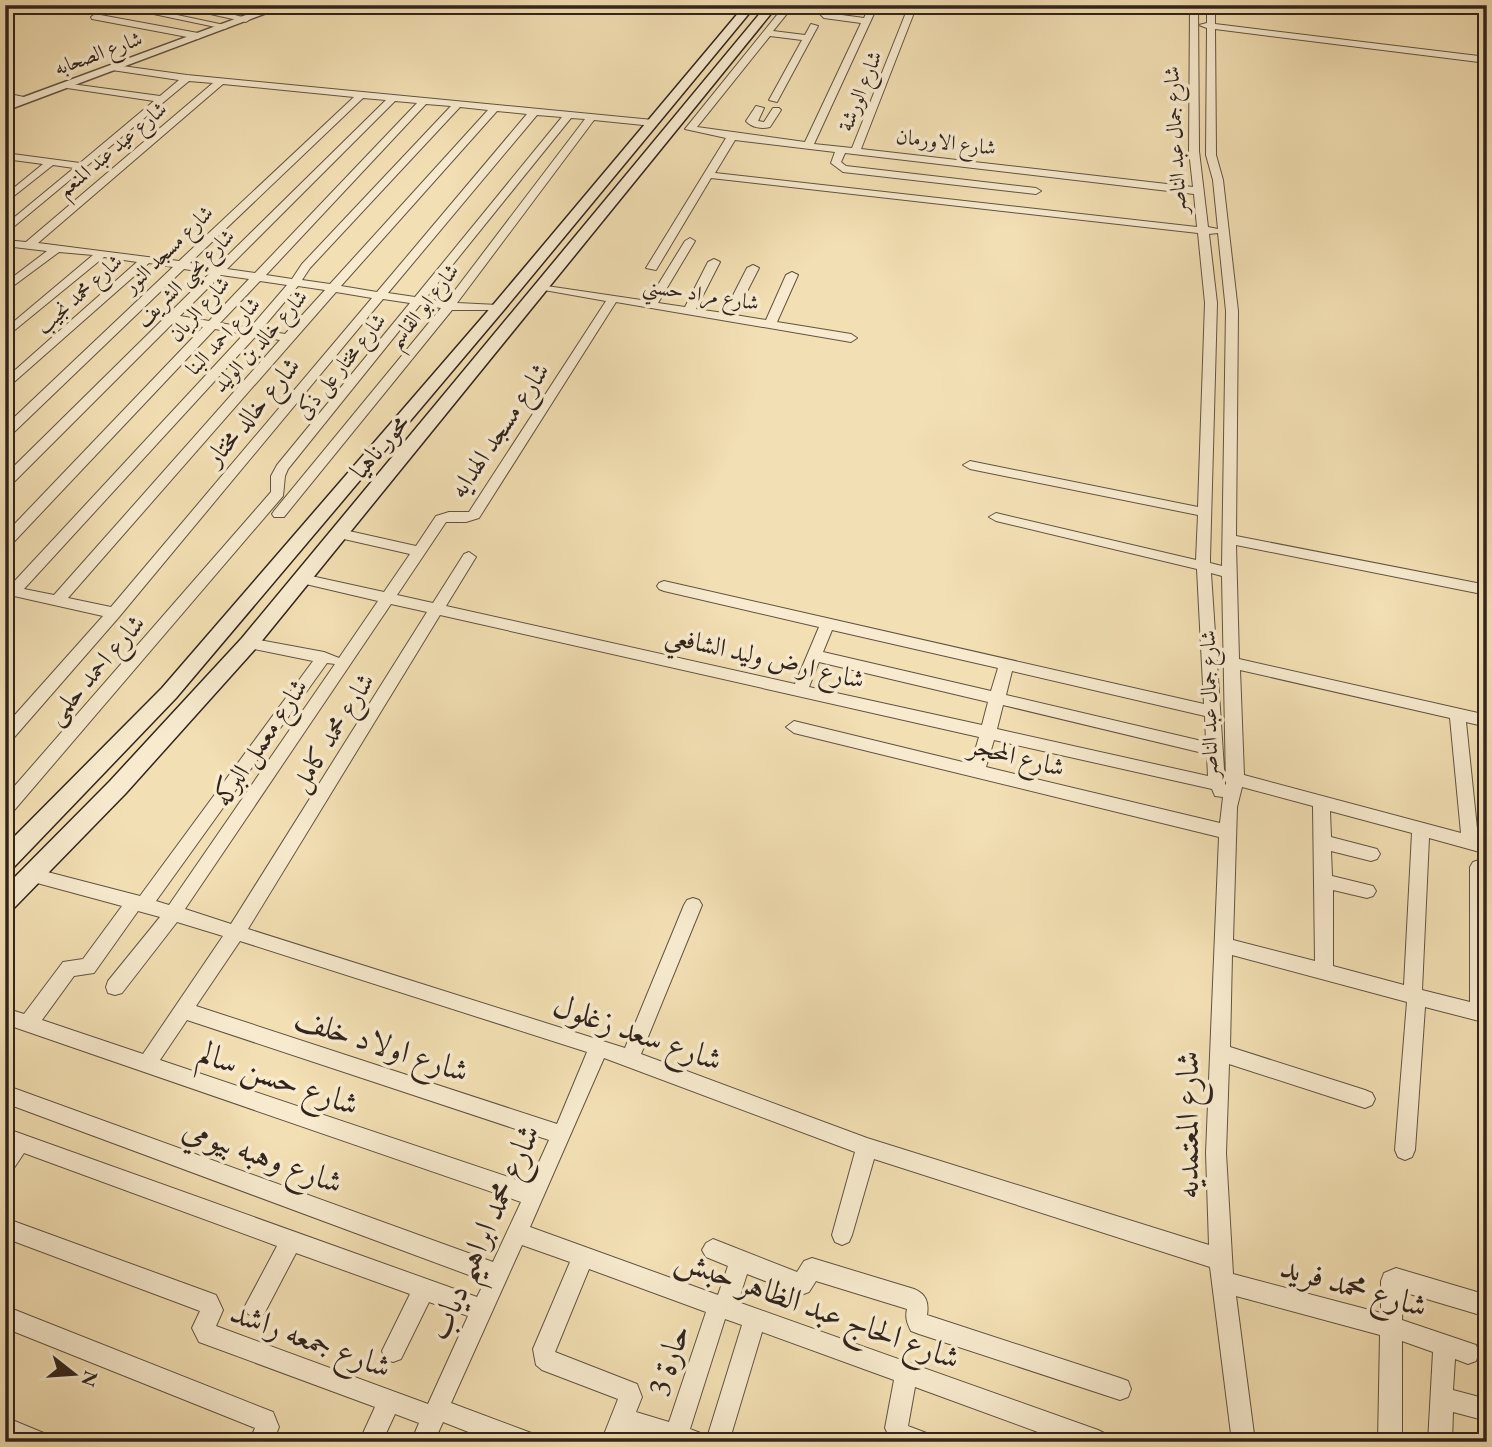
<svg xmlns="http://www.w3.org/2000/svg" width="1492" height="1447" viewBox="0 0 1492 1447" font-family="'EB Garamond',Amiri,serif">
  <rect width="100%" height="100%" fill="#f2dfb3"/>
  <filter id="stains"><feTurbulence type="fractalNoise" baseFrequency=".00286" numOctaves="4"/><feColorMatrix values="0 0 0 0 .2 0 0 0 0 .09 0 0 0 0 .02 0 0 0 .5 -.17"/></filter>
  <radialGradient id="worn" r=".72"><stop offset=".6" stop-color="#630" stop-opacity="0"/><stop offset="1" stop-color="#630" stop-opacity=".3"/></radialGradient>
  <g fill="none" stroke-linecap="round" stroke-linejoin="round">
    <defs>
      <path id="minor" d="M111,5H130L229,26L225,29Z
        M212,5H222L216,10L250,19L246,22L206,13V9Z
        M700,5H724L750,11L746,14Z
        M785,5H794L773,31L805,35L811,24L818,26L777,102L769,100L802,40L770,36L697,127L805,142L861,23L824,18L818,12L822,5H830L827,13L864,18L870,5H878L814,144L852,148L909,5H917L861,149L1193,187L1189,151L1190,5H1198L1199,151L1208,227L1218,229L1213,180L1206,155L1207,28L1199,25L1207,23V5H1215V24L1487,57V63L1215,29L1216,155L1223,180L1238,311L1236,536L1487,585V595L1236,545L1239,659L1487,715V727L1466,722L1478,838L1487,840V854L1429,838L1422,990L1470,1002V867L1473,862L1479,860L1485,862L1487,1023L1425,1007L1415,1150L1412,1157L1405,1160L1398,1157L1395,1150L1407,1002L1232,955L1230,1047L1365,1090L1372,1093L1375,1099L1372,1105L1365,1108L1229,1064L1226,1153L1233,1274L1381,1313V1281L1384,1273L1396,1268L1487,1295V1317L1403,1292L1402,1320L1476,1345L1479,1353L1476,1361L1468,1364L1455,1359L1453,1390L1487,1399V1421L1453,1412L1452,1442H1428L1433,1352L1402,1341V1442H1378L1380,1335L1236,1296L1255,1442H1232L1210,1267L874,1159L852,1235L849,1242L842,1245L835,1242L832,1235L855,1152L604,1058L530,1227L718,1295L728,1266L706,1257L702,1250L706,1243L713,1239L797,1272L804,1261L812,1258L914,1289C926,1294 929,1302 927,1315L1120,1378L1128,1381L1131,1389L1128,1397L1120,1400L919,1334L911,1331C907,1323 905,1318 907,1309L816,1281L809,1292L801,1295L747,1274L738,1302L1098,1430L1106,1434L1109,1442H1065L915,1387L908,1426L929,1434L932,1442H892L885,1428L894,1380L762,1332L729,1442H657L627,1433L624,1442H601L618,1399L542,1370L536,1365L533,1349L570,1262L522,1245L451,1403L534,1434L537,1442H494L443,1422L434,1442H411L419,1423L395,1414L382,1442H359L375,1407L199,1342L192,1328L200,1311L5,1238V1218L208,1292L216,1295L223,1310L216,1326L428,1404L468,1316L429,1302L401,1359L393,1362L385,1359L382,1351L410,1294L296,1253L264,1314L256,1317L248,1314L245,1306L277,1246L24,1153L12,1171L5,1174V1128L477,1297L485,1281L5,1103V1085L493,1262L521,1202L5,1024V1008L24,1014L63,962L83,959L122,906L26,880L23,875L26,870L32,868L140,896L313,661L244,647L242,643L244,639L249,638L324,652L339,658L378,601L297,582L295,579L297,576L302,574L384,592L410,554L335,537L333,534L335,531L340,529L416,546L436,516L449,512H469L606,301L544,290L538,287L540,285L648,301L685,241L690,238L695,241L658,303L685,307L708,262L714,259L720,262L696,309L724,313L747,268L753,265L759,268L735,315L766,320L786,275L792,272L798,275L777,322L851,334L857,338L851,342L616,302L479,518L466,522H446L397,595L433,603L464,554L469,552L476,557L446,606L795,684L819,627L664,591L659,589L657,586L659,583L664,581L1204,704L1197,569L996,521L989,517L996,513L1196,560L1198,515L970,469L963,465L970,461L1198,507L1205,303L1198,233L711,178L656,270L646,268L726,138L685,129ZM735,140L835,152L831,163L843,172L1036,194L1041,191L1036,188L846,166L841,162L845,153L1194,194L1197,227L715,173ZM1218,233L1226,311L1222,566L1210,563V558L1217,303L1209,234ZM1211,573L1222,576L1226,785L1225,784ZM391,604L427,612L231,924L185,909ZM440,615L979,737L971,764L794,721L786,727L794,733L1219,837L1206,1153L1209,1245L867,1138L641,1054L702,905L699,900L693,898L687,900L684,905L625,1048L248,929ZM832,630L998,668L991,691L823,652ZM819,662L988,702L982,725L809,687ZM327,663L335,664L169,905L156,901ZM1240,670L1450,718L1461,833L1244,775ZM1012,671L1205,716L1206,742L1006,695ZM1003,705L1207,754L1208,776L997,729ZM994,740L1212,789L1215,796L1223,797L1220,823L986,767ZM1242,787L1313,806L1315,961L1233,940L1237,807ZM1330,811L1412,833L1404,985L1333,966V890L1367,898L1373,896L1376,891L1373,886L1332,876L1331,851L1371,861L1377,859L1380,854L1377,849L1331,837ZM138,911L160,917L108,981L106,987L108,993L115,995L122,993L177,922L223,936L143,1054L42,1020L74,976L94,973ZM240,941L587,1052L557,1124L196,1006ZM187,1020L549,1140L529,1184L160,1060ZM589,1269L706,1312L669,1422L636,1412L642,1397L637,1384L555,1352ZM725,1319L742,1325L706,1441L703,1434L690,1429Z
        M95,14L198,33L202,36L198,39L92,19L91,17Z
        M115,65L187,75L653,120L658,123L653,126L594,120L457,303L498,305L504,308L502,310H452L284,517H274L272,514L274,511L441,308L420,305L288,469L285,476L283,496L11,814L5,815V797L271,492V476L277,465L410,303L383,299L119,617L11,741L5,743V726L103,616L5,594V586H10L244,334L215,329L10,546L5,547V534L203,327L174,322L10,486L5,487V475L210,273L184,269L10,436L5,437V426L173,267L149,263L5,390V379L137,262L104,257L5,338V329L93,255L59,252L5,292V283L47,251L5,246V240L26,242L213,83L189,81L5,234V225L74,168L53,165L5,203V195L43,164L5,159V153L80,163L154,101L67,88L64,87V83L160,96L179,80L112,70L110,68ZM223,84L354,97L179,261L38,243ZM363,98L386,100L216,267L190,263ZM395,101L417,103L255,273L227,269ZM426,104L451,106L302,264L292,279L266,275ZM460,107L488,110L330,284L302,280L310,268ZM497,111L527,114L377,292L341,286ZM537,115L562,117L415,297L388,293ZM571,118L585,119L446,302L425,299ZM221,275L249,279L209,321L180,316ZM260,281L287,285L250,328L220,323ZM298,286L325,290L285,334L261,330ZM336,292L372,298L111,607L68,598ZM256,336L280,340L54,595L24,589Z
        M5,93L33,99L28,102L5,99Z
        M756,106L764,108L758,121L764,122L773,108H779L781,110L770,127C762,129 752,128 746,121Z
        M5,1306L273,1412L279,1427L273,1442H249L255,1428L5,1328Z
        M5,1417L46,1434L49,1442L5,1440Z"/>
      <path id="tertiary" d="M273,5H288L5,111V104Z"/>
      <path id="secondary" d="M745,5H756L503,311L176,698L13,868L5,870V846L162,688L493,305Z
        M767,5H778L256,648L126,793L13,909L5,912V887L110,781L242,638Z"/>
    </defs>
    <use href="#minor" stroke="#615342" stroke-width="2"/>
    <use href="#tertiary" stroke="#615342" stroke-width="3"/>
    <use href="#secondary" stroke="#31241d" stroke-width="3"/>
    <use href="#minor" fill="#f7eace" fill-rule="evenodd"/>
    <use href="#tertiary" fill="#f7eace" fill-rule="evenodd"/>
    <use href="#secondary" fill="#f7eace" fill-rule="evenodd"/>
  </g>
  <g text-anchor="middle" stroke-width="7" stroke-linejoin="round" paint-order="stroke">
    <g font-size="21" fill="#31241d" stroke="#f7eace">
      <text transform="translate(98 53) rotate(-20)" y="7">شارع الصحابه</text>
      <text transform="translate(860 91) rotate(-68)" y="7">شارع الورشة</text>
      <text transform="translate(1175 140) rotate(-93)" y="7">شارع جمال عبد الناصر</text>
      <text transform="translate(946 142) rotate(7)" y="7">شارع الاورمان</text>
      <text transform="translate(112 149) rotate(-40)" y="7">شارع عيد عبد المنعم</text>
      <text transform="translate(168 249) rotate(-44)" y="7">شارع مسجد النور</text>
      <text transform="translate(185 278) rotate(-45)" y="7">شارع يحيى الشريف</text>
      <text transform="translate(79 294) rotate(-42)" y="7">شارع محمد نجيب</text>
      <text transform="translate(701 294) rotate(9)" y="7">شارع مراد حسني</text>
      <text transform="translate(423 306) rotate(-52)" y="7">شارع ابو القاسم</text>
      <text transform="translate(199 309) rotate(-48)" y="7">شارع الريان</text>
      <text transform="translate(223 336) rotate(-47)" y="7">شارع احمد البنا</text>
      <text transform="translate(260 341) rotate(-48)" y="7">شارع خالد بن الوليد</text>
      <text transform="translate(341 366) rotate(-51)" y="7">شارع مختار على ذكى</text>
      <text transform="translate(1209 704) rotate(-91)" y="7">شارع جمال عبد الناصر</text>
    </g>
    <g font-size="26" fill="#31241d" stroke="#f7eace">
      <text transform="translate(252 411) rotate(-50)" y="9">شارع خالد مختار</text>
      <text transform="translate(499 430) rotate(-56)" y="9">شارع مسجد الهدايه</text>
      <text transform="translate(379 446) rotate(-50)" y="9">محور ناهيا</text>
      <text transform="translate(765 657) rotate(13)" y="9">شارع ارض وليد الشافعي</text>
      <text transform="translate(95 669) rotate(-49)" y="9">شارع احمد حلمى</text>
      <text transform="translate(332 732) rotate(-58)" y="9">شارع محمد كامل</text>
      <text transform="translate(260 742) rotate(-56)" y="9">شارع معمل البركه</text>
      <text transform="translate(1017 756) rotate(14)" y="9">شارع المحجر</text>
    </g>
    <g font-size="32" fill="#31241d" stroke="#f7eace">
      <text transform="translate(638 1032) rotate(19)" y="11">شارع سعد زغلول</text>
      <text transform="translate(382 1044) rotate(18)" y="11">شارع اولاد خلف</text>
      <text transform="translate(279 1078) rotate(19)" y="11">شارع حسن سالم</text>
      <text transform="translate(1187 1125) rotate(-90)" y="11">شارع المعتمديه</text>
      <text transform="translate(263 1155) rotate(20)" y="11">شارع وهبه بيومي</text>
      <text transform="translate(483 1232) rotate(-66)" y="11">شارع محمد ابراهيم دياب</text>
      <text transform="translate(1354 1286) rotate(16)" y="11">شارع محمد فريد</text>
      <text transform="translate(818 1308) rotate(20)" y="11">شارع الحاج عبد الظاهر حبش</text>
      <text transform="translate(311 1339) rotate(20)" y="11">شارع جمعه راشد</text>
      <text transform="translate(668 1360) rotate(-72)" y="11">حارة 3</text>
    </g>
  </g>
  <rect width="1492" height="1447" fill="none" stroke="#f2dfb3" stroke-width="28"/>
  <rect x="7" y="7" width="1478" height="1433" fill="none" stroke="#31241d" stroke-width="3.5"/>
  <rect x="14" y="14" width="1464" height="1419" fill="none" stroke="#31241d" stroke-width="2"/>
  <g transform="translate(74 1374) rotate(107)" stroke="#f7eace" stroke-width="5" paint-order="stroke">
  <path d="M0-5L12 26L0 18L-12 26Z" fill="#31241d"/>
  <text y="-10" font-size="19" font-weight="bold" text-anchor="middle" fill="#31241d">N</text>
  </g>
  <rect width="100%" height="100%" filter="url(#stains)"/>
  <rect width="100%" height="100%" fill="url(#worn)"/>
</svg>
